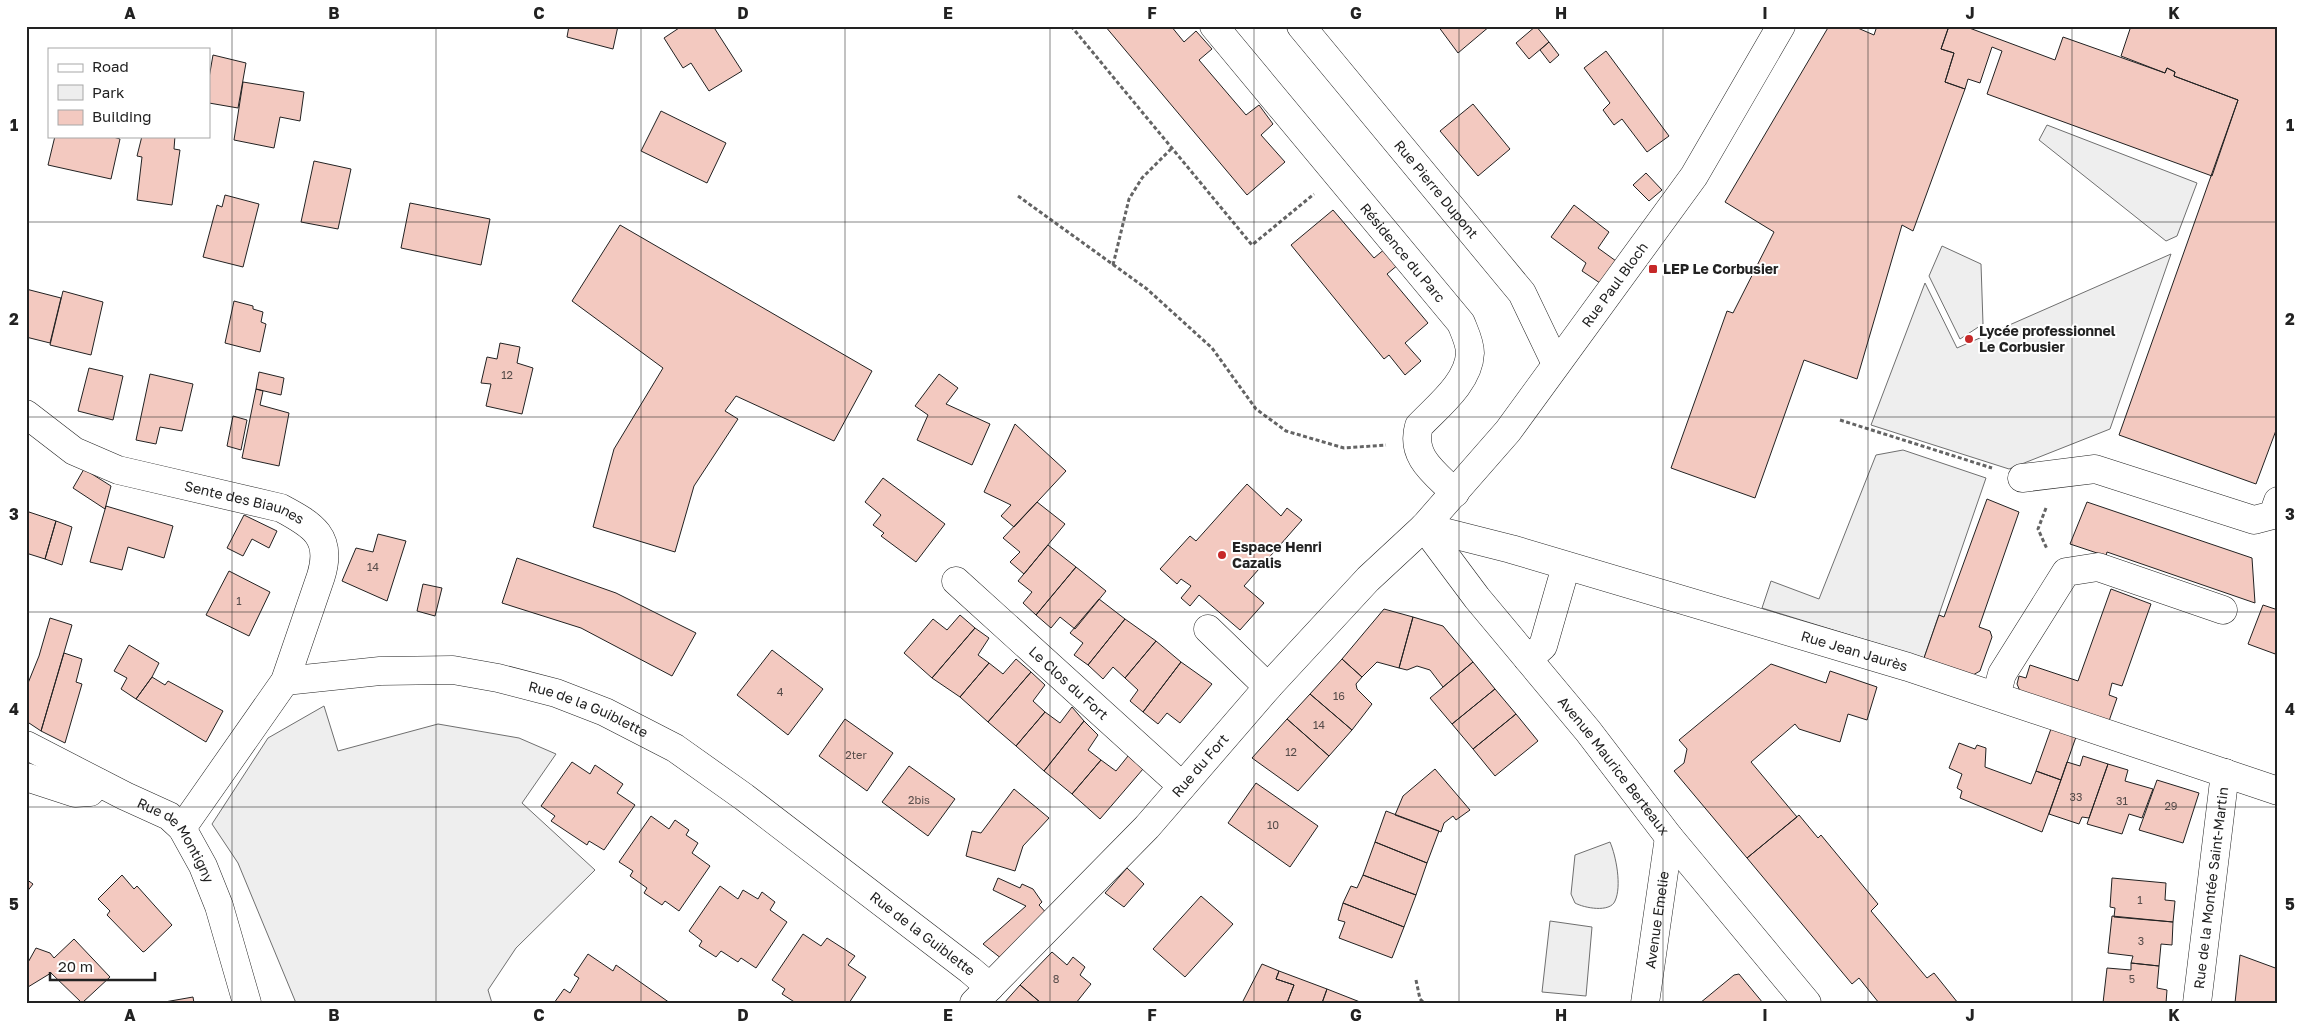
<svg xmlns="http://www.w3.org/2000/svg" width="2304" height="1029" viewBox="0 0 2304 1029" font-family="'Golos Text',sans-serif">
  <rect width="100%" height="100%" fill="#fff"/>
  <path fill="#eee" stroke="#6f6f6f" d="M2047,125L2197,183L2177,236L2166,241L2039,140Z
    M1942,246L1981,264L1983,324L1960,339L1929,276Z
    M2171,254L2110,429L2009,469L1871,425L1925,283L1957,348Z
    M1903,450L1986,478L1924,658L1762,608L1771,581L1819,599L1876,455Z
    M324,706L338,751L438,724L519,738L556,754L522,803L595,870L516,948L488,990L492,1003H296L238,863L212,824L268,738Z
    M1610,842C1616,856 1622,886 1615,901C1610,913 1584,908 1575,903L1571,894L1575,855Z
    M1550,921L1592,927L1586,996L1542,992Z"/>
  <path fill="#f3c9c0" stroke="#222" d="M569,26H618L613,49L567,37Z
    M682,26H713L742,71L709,91L691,63L683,68L664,38Z
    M1105,26H1171L1184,42L1196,31L1212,49L1199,60L1246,115L1259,105L1273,124L1261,135L1285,162L1247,195Z
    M1438,26H1490L1458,53Z
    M1536,26L1549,42L1529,59L1516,43Z
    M1829,26H1853L1874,35L1877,26H1949L1941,49L1954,53L1945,82L1965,89L1913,231L1902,225L1857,379L1804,360L1755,498L1671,468L1727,311L1733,313L1774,232L1725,202Z
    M1949,26H1964L2055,60L2063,37L2165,73L2167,68L2175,72L2174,76L2238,100L2212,176L1987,94L2002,51L1992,47L1980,83L1968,79L1965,89L1945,82L1954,53L1941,49Z
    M2131,26H2278V425L2256,484L2119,435L2238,100L2174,76L2175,72L2167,68L2165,73L2121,56Z
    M1549,42L1559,55L1550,63L1540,50Z
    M1606,51L1669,136L1647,152L1622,119L1614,125L1603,110L1610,103L1584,68Z
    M213,55L246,63L238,108L209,103V78Z
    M243,82L304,92L300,121L280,117L274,148L234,140Z
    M1473,104L1510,149L1478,176L1440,131Z
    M661,111L726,143L707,183L641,151Z
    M55,136H110L120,139L111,179L48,165Z
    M142,136H175L174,149L180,150L172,205L137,200L142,157L137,156Z
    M314,161L351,169L338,229L301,222Z
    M1646,173L1662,190L1649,201L1633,185Z
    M225,195L259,204L243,267L203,257L217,205L222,207Z
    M410,203L490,219L481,265L401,248Z
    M1574,205L1609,232L1598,248L1616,261L1600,283L1582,271L1586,263L1551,237Z
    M1333,210L1374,258L1386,248L1399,264L1387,274L1428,323L1405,343L1421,361L1405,375L1389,355L1384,359L1291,245Z
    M620,225L872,371L834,441L736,396L725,411L738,419L694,486L675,552L593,527L614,449L663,368L572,301Z
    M26,289L61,298L50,343L26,337Z
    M63,291L103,302L91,355L50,345Z
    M234,301L253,306V309L263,312L261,322L266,324L260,352L225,343Z
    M500,343L520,347L517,363L533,368L522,414L486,406L491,384L481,383L487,357L497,359Z
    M89,368L123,376L113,420L78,411Z
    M259,372L284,378L281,395L256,389Z
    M150,374L193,384L182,431L160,427L156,444L136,440Z
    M939,374L958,388L946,404L990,424L972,465L917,440L928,415L915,406Z
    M256,389L263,391L260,405L289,413L279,466L242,458Z
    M233,416L247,420L241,450L227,446Z
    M1015,424L1066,471L1014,527L1001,516L1011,505L984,492Z
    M84,469L111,486L105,509L73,488Z
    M883,478L945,524L916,562L881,536L884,533L873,525L881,515L865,502Z
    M1247,484L1281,516L1287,508L1302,520L1244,586L1264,603L1240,630L1199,595L1190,606L1181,598L1191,586L1181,579L1177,584L1160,569L1190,536L1196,541Z
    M1987,499L2019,512L1979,627L1990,631L1992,637L1980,671L1973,675L1924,658L1939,615L1944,617Z
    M1037,502L1065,524L1024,574L1010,562L1020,552L1003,538Z
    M2087,502L2252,558L2255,603L2107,552L2106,556L2070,544Z
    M106,506L173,526L164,558L128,547L122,570L90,562Z
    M26,511L56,521L45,559L26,553Z
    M244,515L277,531L269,548L252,539L243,556L227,548Z
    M56,521L72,527L62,565L45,559Z
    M378,534L406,541L387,601L342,581L356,548L373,552Z
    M1048,545L1076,567L1036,615L1023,603L1032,592L1018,581Z
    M517,558L616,593L696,633L672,676L581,628L502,603Z
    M1076,567L1106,591L1075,629L1060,617L1051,628L1036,615Z
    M229,571L270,592L249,636L206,615Z
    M423,584L442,588L435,616L417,611Z
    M2111,589L2151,604L2122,686L2112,683L2109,695L2117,698L2109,721L2020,691L2017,684L2019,676L2026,678L2030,665L2078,681Z
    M1099,599L1125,619L1088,665L1074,655L1083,643L1070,633Z
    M2263,605L2278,610V655L2248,644Z
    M1384,609L1413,617L1399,668L1377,662L1362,677L1342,659Z
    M960,615L975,628L932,678L904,653L933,619L947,630Z
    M1413,617L1443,626L1473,662L1443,687L1430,670L1417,666L1407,670L1399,668Z
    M50,618L72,625L41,731L26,721V688L39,656Z
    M1125,619L1156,641L1125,678L1113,667L1103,679L1088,665Z
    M975,628L989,638L978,655L989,663L960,697L932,678Z
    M1156,641L1181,662L1143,712L1130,701L1138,690L1125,678Z
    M129,645L159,663L152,677L136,699L121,689L127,678L114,671Z
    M772,650L823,689L788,735L737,695Z
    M64,653L82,659L76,682L82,684L65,743L41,731Z
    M1016,659L1031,672L988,722L960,697L989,663L1003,674Z
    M1342,659L1362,677L1356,684L1357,689L1372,704L1352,730L1310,694Z
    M1181,662L1212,684L1180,723L1167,713L1158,724L1143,712Z
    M1473,662L1495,689L1452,724L1430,698Z
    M1771,664L1826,683L1830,671L1877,687L1867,720L1848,714L1840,742L1799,729L1795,724L1751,762L1797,817L1747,858L1674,771L1684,763L1687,749L1679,740Z
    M1031,672L1045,685L1033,701L1045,712L1016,746L988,722Z
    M152,677L165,685L168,681L223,711L206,742L136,699Z
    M1495,689L1516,714L1473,749L1452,724Z
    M1310,694L1352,730L1329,756L1287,719Z
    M1072,707L1084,721L1044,771L1016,746L1045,712L1060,723Z
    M1516,714L1538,741L1495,776L1473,749Z
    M845,719L893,753L867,791L819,756Z
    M1287,719L1329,756L1298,791L1252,758Z
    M1084,721L1098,735L1088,750L1101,760L1072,794L1044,771Z
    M2052,726L2077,734L2061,780L2036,771Z
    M1959,743L1975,749L1977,745L1986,748L1985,767L2031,784L2036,771L2061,780L2042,832L1960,798L1962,791L1957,788L1962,774L1949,768Z
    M1128,756L1143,769L1100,819L1072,794L1101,760L1116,771Z
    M2083,756L2108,764L2089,818L2082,817L2079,824L2049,814L2067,762L2080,766Z
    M572,762L590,774L595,765L623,784L617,793L635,805L604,850L589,841L587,845L551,821L555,816L541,806Z
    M2108,764L2128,770L2125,781L2153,789L2142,818L2129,814L2122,834L2087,824Z
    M909,766L955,799L928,836L882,802Z
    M1435,769L1470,810L1456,820L1453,816L1444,823L1441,832L1395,815L1403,796Z
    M2157,780L2199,793L2183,843L2139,830Z
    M1256,783L1318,826L1290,867L1228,823Z
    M1014,789L1049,818L1023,846L1015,871L966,856L972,831L981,833Z
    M1386,811L1439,831L1427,863L1375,842Z
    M1799,815L1818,838L1821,835L1878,904L1871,911L1927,978L1934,973L1958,1003H1879L1859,978L1852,984L1747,858Z
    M651,816L669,829L675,820L689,830L686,835L698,843L692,853L710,866L679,911L665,901L662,905L644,893L647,888L630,876L633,871L619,862Z
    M1375,842L1427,863L1416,895L1363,875Z
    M1127,868L1144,884L1124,907L1105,893Z
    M122,875L134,889L137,886L172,925L145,951L143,952L107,915L110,911L98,899Z
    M1363,875L1416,895L1404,927L1343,903L1351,886L1357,888Z
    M998,878L1020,888L1022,884L1033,889L1042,902L1039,905L1050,917L1002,959L983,944L1026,906L993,890Z
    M2112,878L2166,883L2165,900L2175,901L2173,922L2114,917L2115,908L2110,907Z
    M26,879L33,884L26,893Z
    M720,886L738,899L743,890L758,899L762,892L775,902L770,910L787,922L756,968L741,958L738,962L721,951L716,957L699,946L702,941L689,931Z
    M1201,896L1233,924L1185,977L1153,949Z
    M1343,903L1404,927L1392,958L1339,938L1345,922L1338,920Z
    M2112,916L2173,922L2172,945L2161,944L2159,966L2131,963L2133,956L2108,953Z
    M803,934L821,946L827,938L855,956L848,965L866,977L849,1003H796L782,994L785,989L772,980Z
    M74,939L110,977L82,1003L51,973L28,987L26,966L36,948L50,953L54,958Z
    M1052,952L1067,965L1073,957L1085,967L1080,975L1091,984L1076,1003H1041L1020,985Z
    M588,954L613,971L616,965L670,1003H554L564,989L570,993L579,978L574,975Z
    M2240,955L2278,969V1003H2235Z
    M2131,963L2159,966L2157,988L2167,990L2166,1003H2103L2107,968L2131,970Z
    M1262,964L1279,971L1276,979L1294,985L1287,1003H1242Z
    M1279,971L1327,989L1322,1003H1287L1294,985L1276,979Z
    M1739,974L1763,1003H1700L1734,975Z
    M1020,985L1041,1003H1004Z
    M1327,989L1360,1002L1359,1003H1322Z
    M193,997L194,1003H159Z"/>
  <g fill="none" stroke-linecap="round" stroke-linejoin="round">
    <defs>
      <g id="minor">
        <path id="s1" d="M1214,26L1461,323C1465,333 1470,343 1470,353C1469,382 1438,406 1419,426C1410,457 1435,473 1455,493"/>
        <path id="s2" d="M1301,26L1522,293L1556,364"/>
        <path id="s3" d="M26,414L74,451L118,470L281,508C313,525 333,537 321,576L285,681L182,828"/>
        <path d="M2022,478L2095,469L2254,520L2273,515L2278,501"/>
        <path id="s4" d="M1424,527L1511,549L1908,667L2278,791"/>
        <path id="s5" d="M1424,527L1477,598L1588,731L1669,837L1807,1003"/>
        <path id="s6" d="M956,581L1182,786"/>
        <path d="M1208,629L1268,687"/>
        <path d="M1528,659L1543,646L1566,566"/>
        <path id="s7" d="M285,681L380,671L453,670L498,678L556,693L605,712L675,748L744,797L970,970L990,987"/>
        <path d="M1996,696L2002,674L2066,572L2098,567L2223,610"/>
        <path id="s8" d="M26,745L125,796L169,816L182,828L203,866L219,906L247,1003"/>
        <path d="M26,777L75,793L90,792L99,783"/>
        <path id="s9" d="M974,1003L1147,827L1268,687L1368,579L1424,527L1508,431L1694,176L1781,26"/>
        <path id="s10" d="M1645,1003L1669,837"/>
        <path id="s11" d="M2197,1003L2225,773"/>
      </g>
    </defs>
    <use href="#minor" stroke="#222" stroke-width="29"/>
    <path stroke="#646464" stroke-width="3" stroke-dasharray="4 2.5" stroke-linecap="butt" d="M1071,26L1252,245L1314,194
      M1018,196L1147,289L1212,348L1256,409L1286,431L1344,448L1386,445
      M1113,265L1129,199L1142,178L1172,148
      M1840,420L1992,468
      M2046,508L2038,529L2047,549
      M1416,980L1420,999L1424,1003"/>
    <use href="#minor" stroke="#fff" stroke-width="28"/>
  </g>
  <path fill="none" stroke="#222" stroke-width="1" stroke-opacity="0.55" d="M232,26V1003M436,26V1003M641,26V1003M845,26V1003M1050,26V1003M1254,26V1003M1459,26V1003M1663,26V1003M1868,26V1003M2072,26V1003M26,222H2278M26,417H2278M26,612H2278M26,807H2278"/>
  <g fill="#c62828" stroke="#fff" stroke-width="2">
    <rect x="1648" y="264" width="10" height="10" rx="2.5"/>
    <circle cx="1969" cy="339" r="5"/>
    <circle cx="1222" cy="555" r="5"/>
  </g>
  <g text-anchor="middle" stroke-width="4" stroke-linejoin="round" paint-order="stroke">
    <g font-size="11" fill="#564c4a">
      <text x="507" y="379">12</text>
      <text x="373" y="571">14</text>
      <text x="239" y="605">1</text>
      <text x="780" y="696">4</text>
      <text x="1339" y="700">16</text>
      <text x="1319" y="729">14</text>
      <text x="1291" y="756">12</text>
      <text x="856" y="759">2ter</text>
      <text x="2076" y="801">33</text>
      <text x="919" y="804">2bis</text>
      <text x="2122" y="805">31</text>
      <text x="2171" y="810">29</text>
      <text x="1273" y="829">10</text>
      <text x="2140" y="904">1</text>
      <text x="2141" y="945">3</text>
      <text x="1056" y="983">8</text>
      <text x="2132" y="983">5</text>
    </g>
    <g font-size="14" fill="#222" stroke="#fff">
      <text dy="5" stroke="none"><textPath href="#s2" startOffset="212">Rue Pierre Dupont</textPath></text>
      <text dy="5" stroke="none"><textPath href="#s1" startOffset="295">Résidence du Parc</textPath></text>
      <text dy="5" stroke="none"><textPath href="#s9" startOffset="964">Rue Paul Bloch</textPath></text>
      <text dy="5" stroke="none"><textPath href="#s3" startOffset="239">Sente des Biaunes</textPath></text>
      <text dy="5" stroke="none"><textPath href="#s4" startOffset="448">Rue Jean Jaurès</textPath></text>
      <text dy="5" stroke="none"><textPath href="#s6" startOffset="152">Le Clos du Fort</textPath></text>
      <text dy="5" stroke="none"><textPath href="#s7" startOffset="310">Rue de la Guiblette</textPath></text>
      <text dy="5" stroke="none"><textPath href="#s9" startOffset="328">Rue du Fort</textPath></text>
      <text dy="5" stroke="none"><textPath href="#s5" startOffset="305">Avenue Maurice Berteaux</textPath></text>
      <text dy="5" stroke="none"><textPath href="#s8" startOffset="182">Rue de Montigny</textPath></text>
      <text dy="5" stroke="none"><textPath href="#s11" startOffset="116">Rue de la Montée Saint-Martin</textPath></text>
      <text dy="5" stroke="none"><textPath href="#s10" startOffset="84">Avenue Emelie</textPath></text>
      <text dy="5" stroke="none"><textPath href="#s7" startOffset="715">Rue de la Guiblette</textPath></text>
    </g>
    <g font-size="14" font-weight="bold" fill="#222" stroke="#fff" text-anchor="start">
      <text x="1663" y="274">LEP Le Corbusier</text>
      <text x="1979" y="336">Lycée professionnel<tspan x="1979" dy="16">Le Corbusier</tspan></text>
      <text x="1232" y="552">Espace Henri<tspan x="1232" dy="16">Cazalis</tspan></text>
    </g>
  </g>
  <rect width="2304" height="1029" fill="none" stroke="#ffffff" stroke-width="55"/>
  <rect x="48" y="48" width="162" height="90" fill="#ffffff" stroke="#a7a7a7"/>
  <rect x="58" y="64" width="25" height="8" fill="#ffffff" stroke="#a7a7a7"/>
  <text x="92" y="72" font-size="15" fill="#222222">Road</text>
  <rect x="58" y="85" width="25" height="15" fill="#eeeeee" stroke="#a7a7a7"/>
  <text x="92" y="98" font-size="15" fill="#222222">Park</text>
  <rect x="58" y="110" width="25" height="15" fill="#f3c9c0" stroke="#a7a7a7"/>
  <text x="92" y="122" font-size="15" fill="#222222">Building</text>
  <path d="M50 972v8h105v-8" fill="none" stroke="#222222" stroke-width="2.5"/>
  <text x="58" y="972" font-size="15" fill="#222222" stroke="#ffffff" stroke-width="4" paint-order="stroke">20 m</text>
  <rect x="28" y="28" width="2248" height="974" fill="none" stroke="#222" stroke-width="2"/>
  <g font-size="16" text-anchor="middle" font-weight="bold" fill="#222">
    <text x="130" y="19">A</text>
    <text x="334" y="19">B</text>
    <text x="539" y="19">C</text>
    <text x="743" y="19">D</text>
    <text x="948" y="19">E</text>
    <text x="1152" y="19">F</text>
    <text x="1356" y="19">G</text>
    <text x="1561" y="19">H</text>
    <text x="1765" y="19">I</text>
    <text x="1970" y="19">J</text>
    <text x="2174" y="19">K</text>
    <text x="14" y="131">1</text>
    <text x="2290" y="131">1</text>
    <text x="14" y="325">2</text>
    <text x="2290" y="325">2</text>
    <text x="14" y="520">3</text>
    <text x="2290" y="520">3</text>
    <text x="14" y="715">4</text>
    <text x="2290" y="715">4</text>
    <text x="14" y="910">5</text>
    <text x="2290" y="910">5</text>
    <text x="130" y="1021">A</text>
    <text x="334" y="1021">B</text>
    <text x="539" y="1021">C</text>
    <text x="743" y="1021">D</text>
    <text x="948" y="1021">E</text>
    <text x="1152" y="1021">F</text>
    <text x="1356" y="1021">G</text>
    <text x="1561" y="1021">H</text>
    <text x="1765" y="1021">I</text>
    <text x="1970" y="1021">J</text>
    <text x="2174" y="1021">K</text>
  </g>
</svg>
